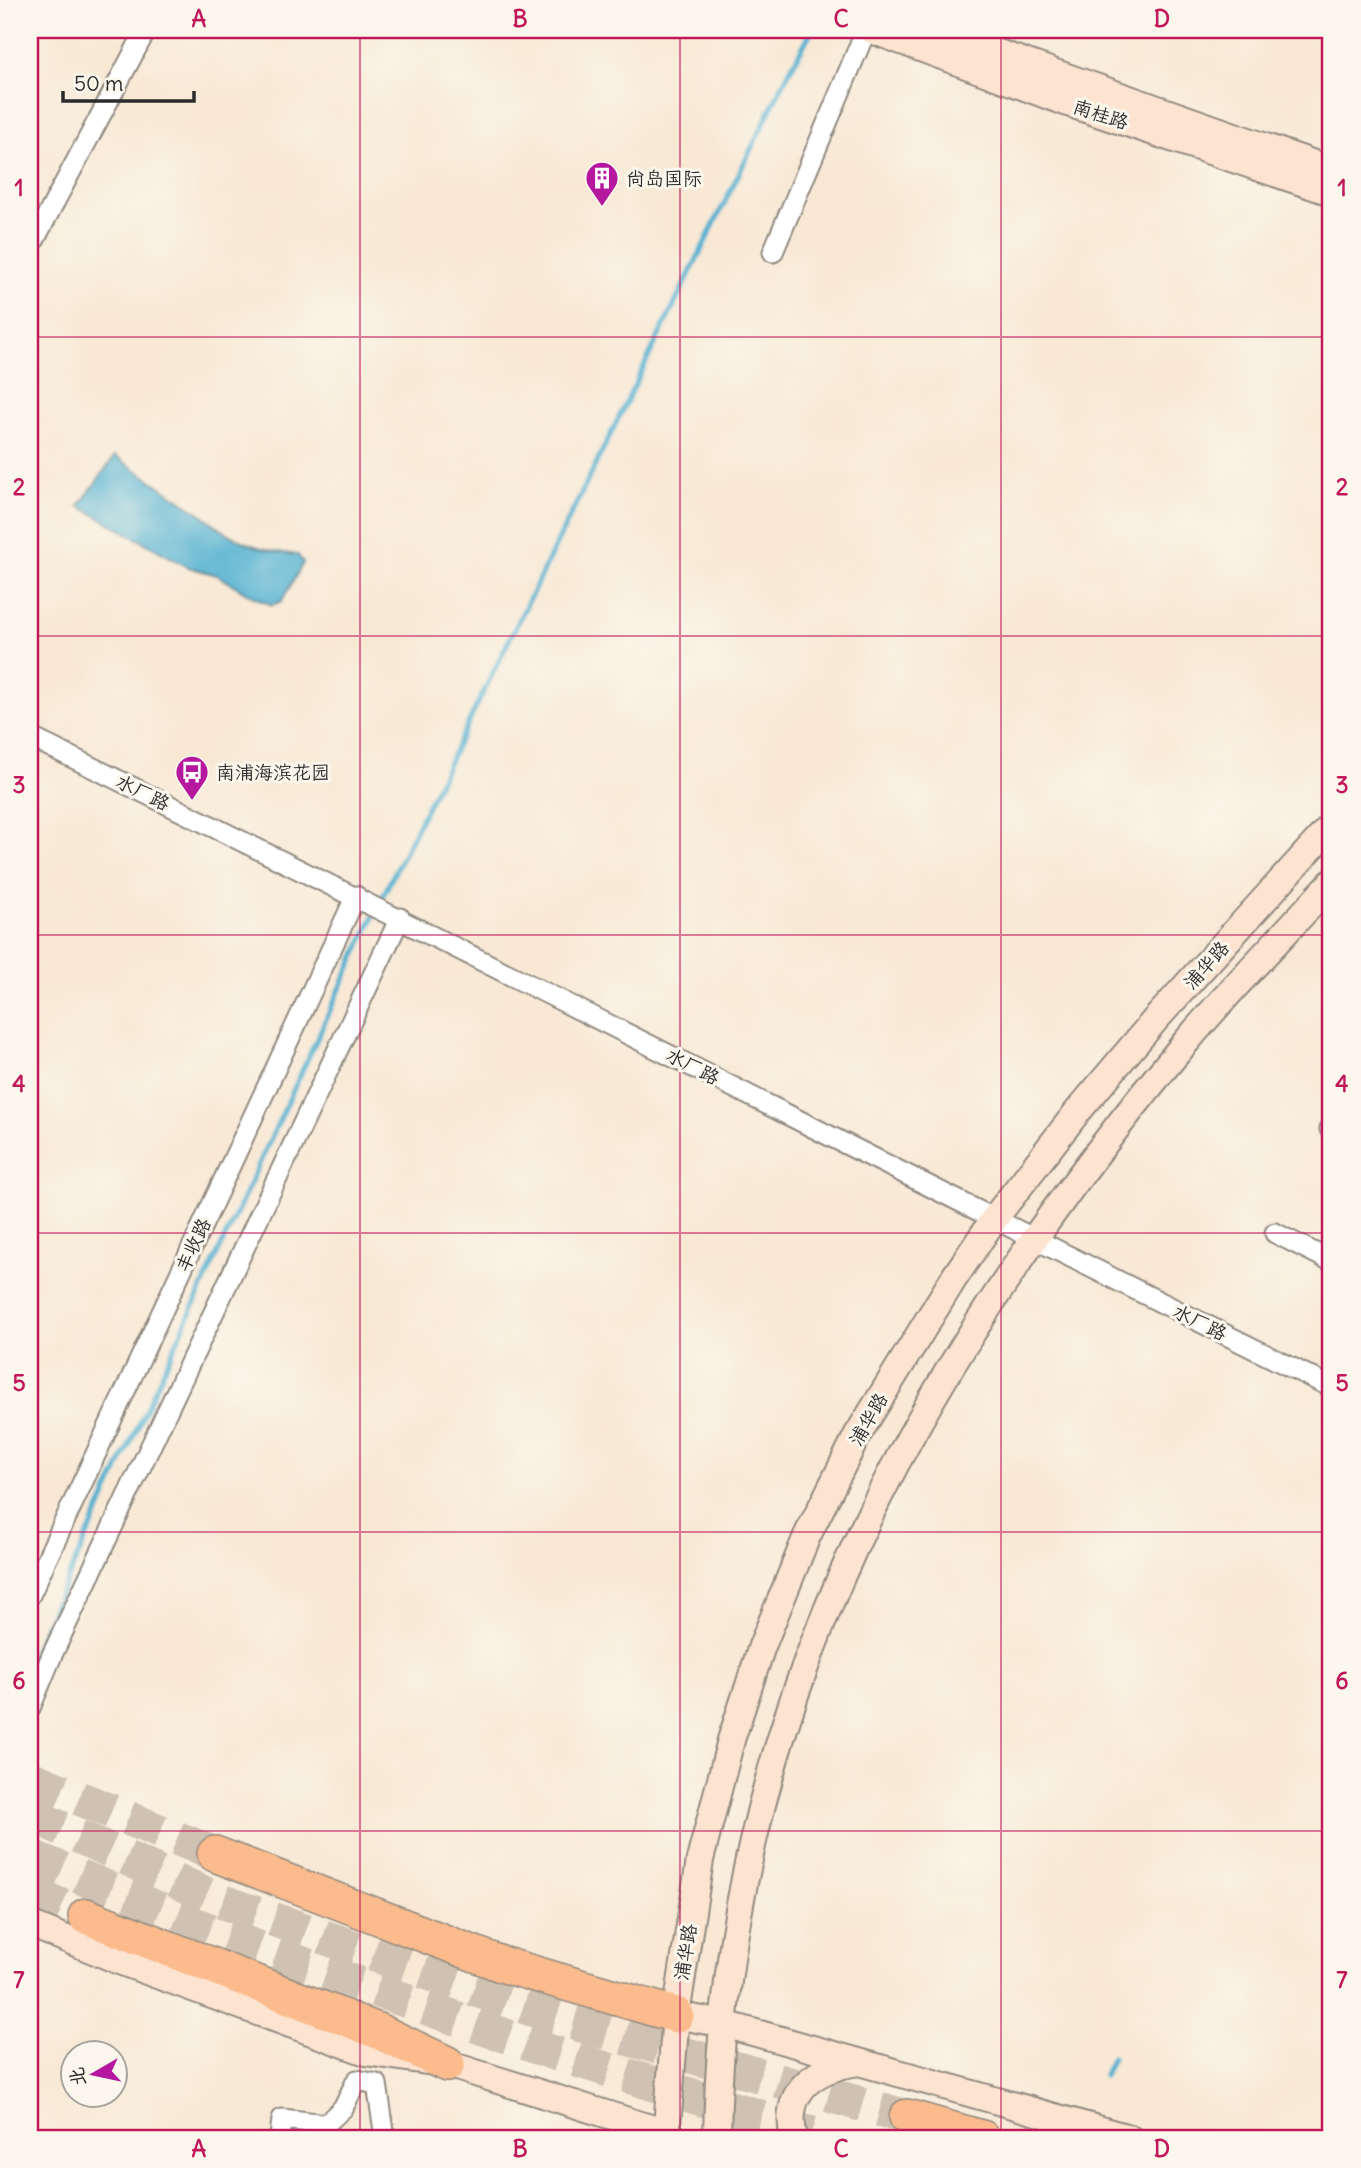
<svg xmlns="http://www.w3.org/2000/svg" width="1361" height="2168" viewBox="0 0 1361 2168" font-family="Delius,'LXGW WenKai TC',sans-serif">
  <rect width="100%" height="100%" fill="#fbf7ec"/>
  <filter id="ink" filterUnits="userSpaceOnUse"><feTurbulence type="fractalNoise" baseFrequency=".0143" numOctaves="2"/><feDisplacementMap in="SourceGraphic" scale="14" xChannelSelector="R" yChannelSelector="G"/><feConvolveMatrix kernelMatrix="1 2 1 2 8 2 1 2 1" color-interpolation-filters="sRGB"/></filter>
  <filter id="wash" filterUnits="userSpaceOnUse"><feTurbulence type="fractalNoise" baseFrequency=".00686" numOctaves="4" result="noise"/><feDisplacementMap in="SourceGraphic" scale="28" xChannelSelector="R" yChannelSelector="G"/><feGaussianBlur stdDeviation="1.57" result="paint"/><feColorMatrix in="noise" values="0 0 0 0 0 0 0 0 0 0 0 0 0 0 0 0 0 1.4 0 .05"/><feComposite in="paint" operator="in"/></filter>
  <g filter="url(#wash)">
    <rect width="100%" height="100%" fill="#f8e8d4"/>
    <path fill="#53b1d1" stroke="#3f6e7e" stroke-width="2" d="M115,456L207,518C233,542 263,551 298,555L303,563L282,601L272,605L252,596L217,575L188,567L79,506Z"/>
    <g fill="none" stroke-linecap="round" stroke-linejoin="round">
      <path stroke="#53b1d1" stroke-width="5" d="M379,904L788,74L812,30
        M30,1660L375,913
        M1104,2076L1112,2057"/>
    </g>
  </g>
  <g filter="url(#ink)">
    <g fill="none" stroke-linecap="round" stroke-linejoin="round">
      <path stroke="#cfc2b2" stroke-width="35" stroke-dasharray="35 18" stroke-linecap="butt" d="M30,1778L215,1854
        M30,1814L223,1902L563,2020L907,2117
        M30,1856L211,1931L551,2052L828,2138
        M30,1893L86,1916"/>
      <defs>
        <path id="street" d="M30,248L146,30
          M773,252L866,30
          M30,737C466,949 896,1172 1331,1387
          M1330,1129L1331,1130
          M1275,1233L1331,1261
          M30,1595L356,896
          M30,1708L52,1655L400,918
          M280,2138L282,2119L326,2124L343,2108L357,2080L377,2084L385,2138"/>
        <path id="secondary" d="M872,30L1068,103L1331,192
          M933,30L1331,170
          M30,1924L122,1962L366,2052L447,2064L666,2133L675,2138
          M676,2015L724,2024L1129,2138
          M666,2138L676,2015L700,1860L731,1740L762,1646L807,1536L858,1434L954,1278L994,1219L1078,1111L1155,1020L1331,826
          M717,2138C723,1711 918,1362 1186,1042C1232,987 1283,936 1331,883
          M794,2138C782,2090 815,2068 859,2062"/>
        <path id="highway" d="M215,1854L501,1964L676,2015
          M86,1916L378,2031L447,2064
          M907,2117L982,2138"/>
      </defs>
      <use href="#street" stroke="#928a80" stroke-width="23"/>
      <use href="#secondary" stroke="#928a80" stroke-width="30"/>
      <use href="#highway" stroke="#928a80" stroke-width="38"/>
      <use href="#street" stroke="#fff" stroke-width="19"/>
      <use href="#secondary" stroke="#fde4d1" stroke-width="26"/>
      <use href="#highway" stroke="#fbbb8c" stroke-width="35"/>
    </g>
  </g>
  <path fill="none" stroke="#c2185b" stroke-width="2" stroke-opacity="0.55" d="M360,30V2138M680,30V2138M1001,30V2138M30,337H1331M30,636H1331M30,935H1331M30,1233H1331M30,1532H1331M30,1831H1331"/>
  <defs>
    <symbol id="building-pin" viewBox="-11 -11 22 30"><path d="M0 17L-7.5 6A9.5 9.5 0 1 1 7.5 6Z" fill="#b5179e" stroke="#fbf7ec"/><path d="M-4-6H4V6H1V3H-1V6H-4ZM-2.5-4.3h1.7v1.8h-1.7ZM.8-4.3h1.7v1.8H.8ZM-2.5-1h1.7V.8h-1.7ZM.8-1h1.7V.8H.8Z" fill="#fff"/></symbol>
    <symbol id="bus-pin" viewBox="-11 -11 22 30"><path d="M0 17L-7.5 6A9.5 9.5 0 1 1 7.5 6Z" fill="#b5179e" stroke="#fbf7ec"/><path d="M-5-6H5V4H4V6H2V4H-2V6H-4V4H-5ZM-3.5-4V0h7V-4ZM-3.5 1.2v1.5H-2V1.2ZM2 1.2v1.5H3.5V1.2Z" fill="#fff"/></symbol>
  </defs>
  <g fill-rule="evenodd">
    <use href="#building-pin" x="583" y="159" width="38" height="52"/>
    <use href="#bus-pin" x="173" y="753" width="38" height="52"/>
  </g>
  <g text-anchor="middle" stroke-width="6" stroke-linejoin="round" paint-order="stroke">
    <g font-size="19" fill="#2b2b2b" stroke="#fbf7ec">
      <text transform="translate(1101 114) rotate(18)" y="7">南桂路</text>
      <text transform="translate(143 792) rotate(26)" y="7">水厂路</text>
      <text transform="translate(1206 965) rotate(-48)" y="7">浦华路</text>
      <text transform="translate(693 1066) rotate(27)" y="7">水厂路</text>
      <text transform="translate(193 1245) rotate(-65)" y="7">丰收路</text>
      <text transform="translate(1200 1322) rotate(26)" y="7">水厂路</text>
      <text transform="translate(868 1419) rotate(-60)" y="7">浦华路</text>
      <text transform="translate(685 1952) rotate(-81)" y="7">浦华路</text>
    </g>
    <g font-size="19" fill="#2b2b2b" stroke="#fbf7ec" text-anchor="start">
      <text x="626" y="185">尚岛国际</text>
      <text x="216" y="779">南浦海滨花园</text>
    </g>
  </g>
  <rect width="1361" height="2168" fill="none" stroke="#fbf7ec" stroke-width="77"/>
  <g transform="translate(94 2074) rotate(261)"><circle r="33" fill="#fbf7ec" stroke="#a8a59f" stroke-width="2"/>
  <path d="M0-5L12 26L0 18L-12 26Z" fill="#b5179e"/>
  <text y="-10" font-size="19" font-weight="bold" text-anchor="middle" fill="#2b2b2b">北</text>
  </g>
  <path d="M63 91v10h131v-10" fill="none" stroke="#2b2b2b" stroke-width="3.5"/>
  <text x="74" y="91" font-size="21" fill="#2b2b2b" stroke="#fbf7ec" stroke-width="5" paint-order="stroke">50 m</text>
  <rect x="38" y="38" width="1284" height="2092" fill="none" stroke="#c2185b" stroke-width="2.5"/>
  <g font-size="23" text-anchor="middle" font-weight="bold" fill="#c2185b">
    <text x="199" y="27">A</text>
    <text x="520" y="27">B</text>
    <text x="841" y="27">C</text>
    <text x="1162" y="27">D</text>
    <text x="19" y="196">1</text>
    <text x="1342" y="196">1</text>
    <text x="19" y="495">2</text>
    <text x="1342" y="495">2</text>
    <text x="19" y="793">3</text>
    <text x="1342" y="793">3</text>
    <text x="19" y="1092">4</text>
    <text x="1342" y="1092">4</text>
    <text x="19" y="1391">5</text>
    <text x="1342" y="1391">5</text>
    <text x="19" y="1689">6</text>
    <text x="1342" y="1689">6</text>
    <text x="19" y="1988">7</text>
    <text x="1342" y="1988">7</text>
    <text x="199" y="2157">A</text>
    <text x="520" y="2157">B</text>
    <text x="841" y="2157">C</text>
    <text x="1162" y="2157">D</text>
  </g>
</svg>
